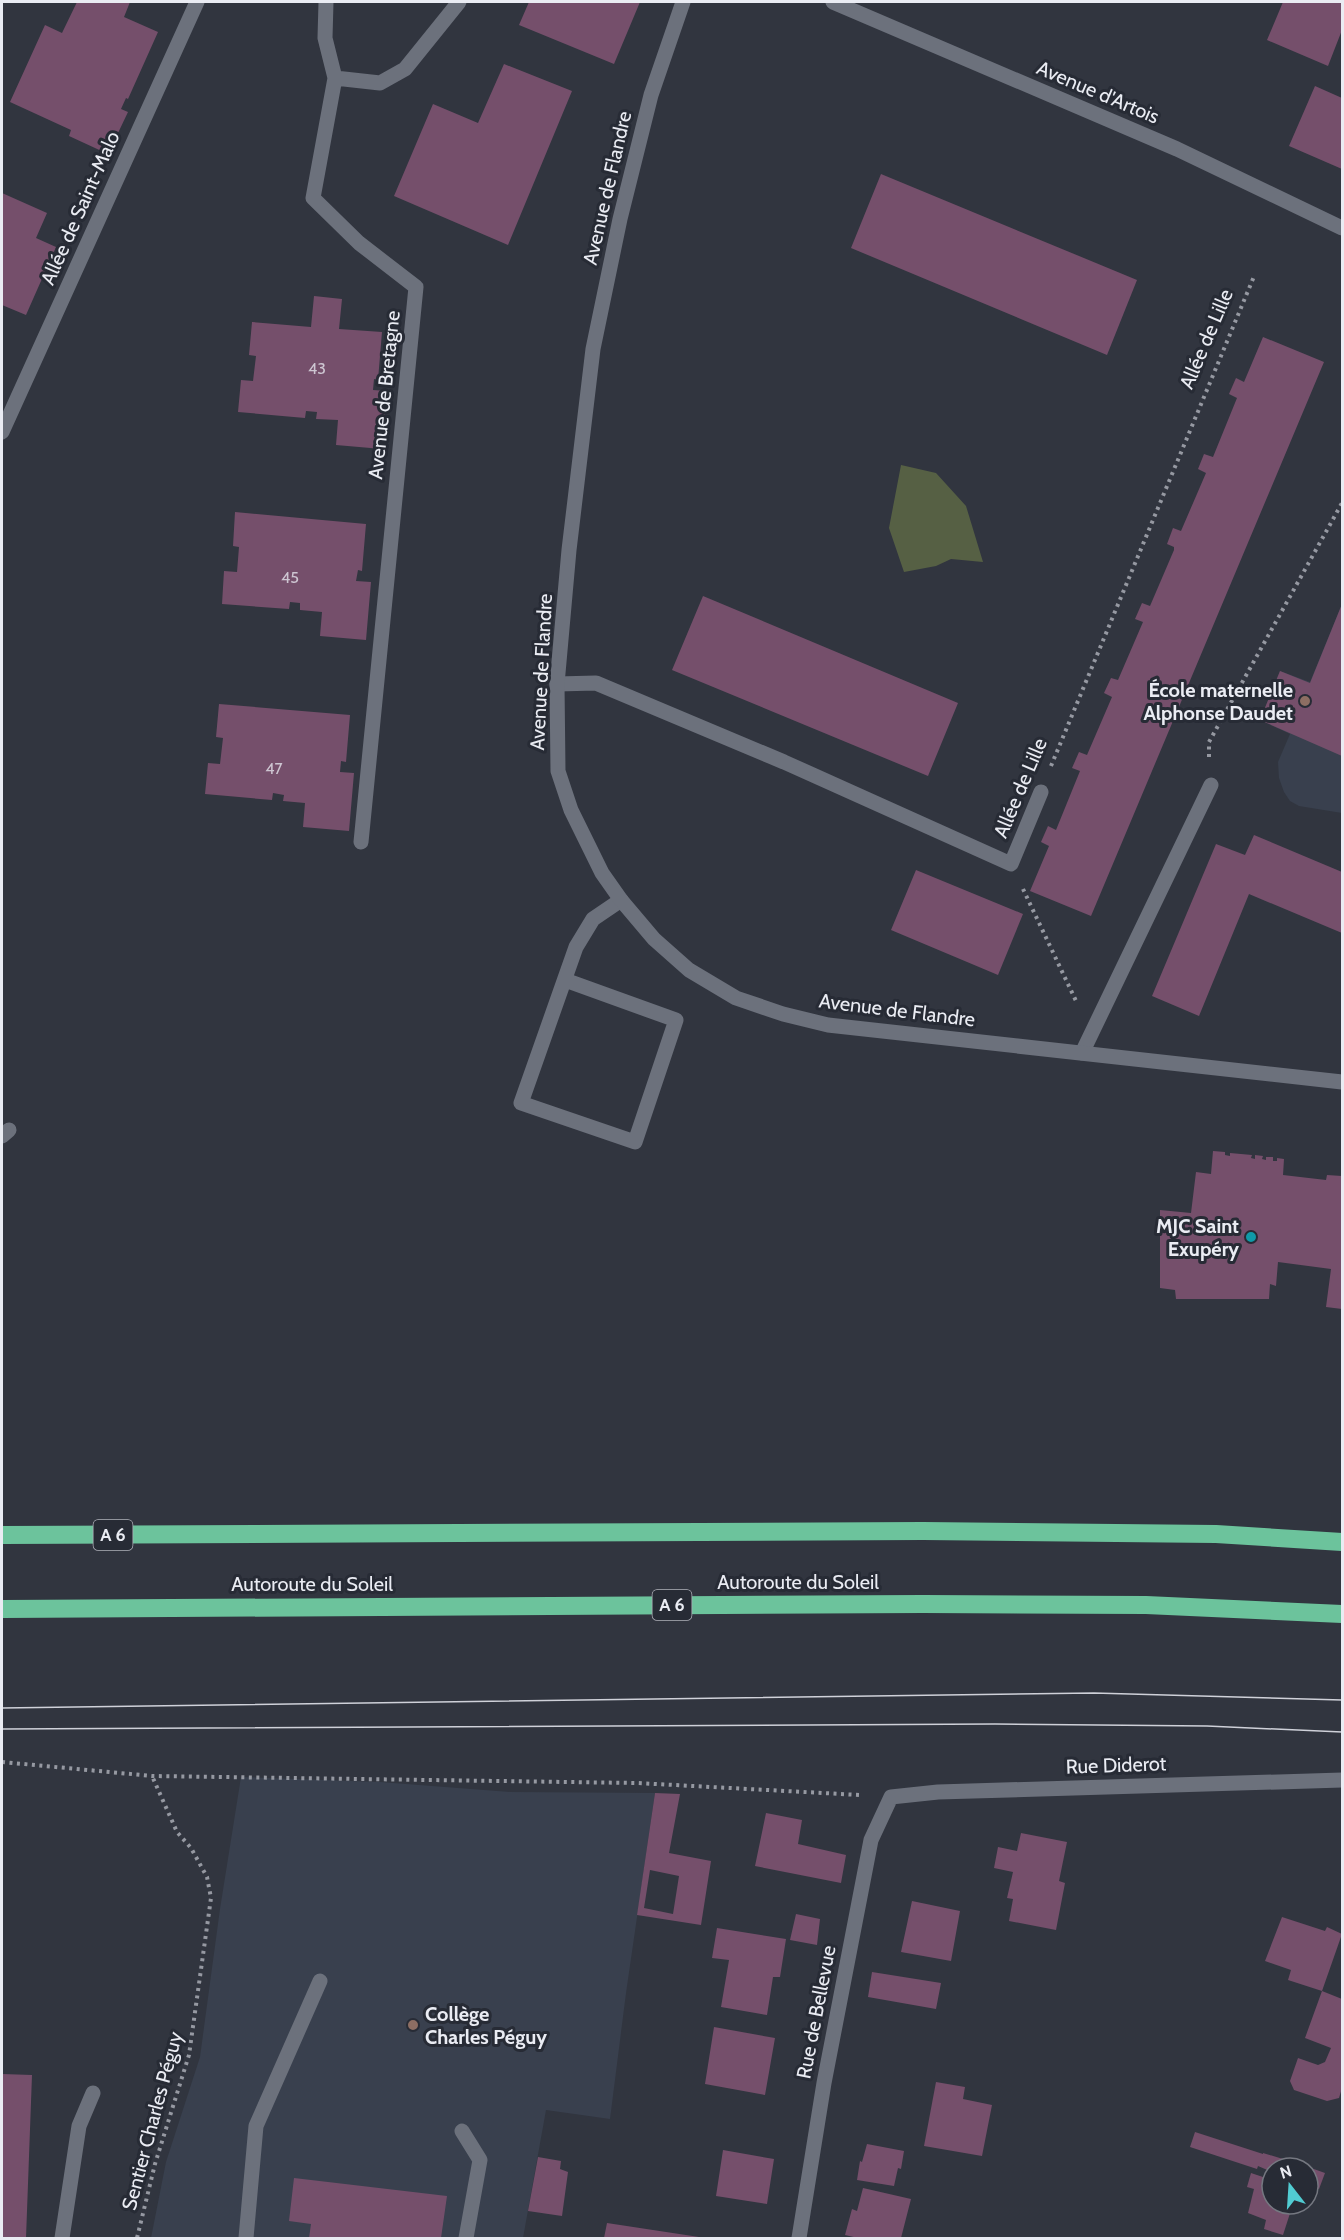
<svg xmlns="http://www.w3.org/2000/svg" width="1344" height="2240" viewBox="0 0 1344 2240" font-family="Cabin,sans-serif">
  <rect width="100%" height="100%" fill="#31353f"/>
  <path fill="#39404e" d="M1342,604V813L1299,806L1290,801L1284,792L1279,778L1278,762L1290,734L1260,720L1280,671L1310,682Z
    M241,1777L380,1782L511,1792L655,1793L626,1993L610,2119L546,2110L523,2238H151L166,2162L200,2057L220,1909Z"/>
  <path fill="#566044" d="M901,465L936,473L966,506L983,562L951,559L936,566L904,572L889,528Z"/>
  <path fill="#754f6b" fill-rule="evenodd" d="M77,2H130L124,17L158,32L128,99L126,98L121,109L128,112L108,154L69,136L71,130L10,102L45,25L62,33Z
    M529,2H640L614,64L519,25Z
    M1283,2H1342V30L1328,66L1267,40Z
    M504,64L572,91L508,245L394,196L433,104L478,123Z
    M1315,86L1342,98V169L1289,146Z
    M881,174L1137,280L1107,355L851,248Z
    M2,193L47,213L36,238L56,247L26,315L2,305Z
    M314,296L342,299L339,329L382,332L378,380L374,379L373,390L387,391L382,449L336,445L338,420L316,419L317,412L306,411L305,418L238,412L241,380L253,381L256,356L249,355L252,322L311,327Z
    M1263,337L1324,362L1091,916L1030,891L1049,846L1041,842L1048,826L1056,830L1080,771L1072,768L1079,752L1087,755L1112,697L1104,693L1111,678L1118,680L1143,622L1135,619L1142,603L1150,606L1174,550V547L1167,544L1173,528L1181,531L1206,473L1198,469L1204,454L1213,457L1237,398L1229,394L1236,378L1244,382Z
    M235,512L366,524L362,571L358,570L356,581L371,582L366,640L320,636L322,612L300,610V603L290,602L289,609L222,604L224,571L237,572L239,547L233,546Z
    M703,596L958,703L928,776L672,670Z
    M1342,604V756L1260,720L1280,671L1310,683Z
    M219,704L350,715L346,762L341,761L340,772L354,773L349,831L303,827L305,803L283,801L284,795L273,793L272,800L205,794L208,763L220,764L223,738L216,737Z
    M1254,835L1342,872V933L1249,894L1199,1016L1152,996L1216,844L1245,855Z
    M916,870L1023,914L998,975L891,930Z
    M1213,1151L1225,1152V1155L1230,1156V1153L1252,1155L1251,1158L1255,1159V1155L1263,1156L1262,1159L1266,1160V1157H1273V1161H1277V1158L1284,1159L1283,1175L1326,1180L1327,1175L1342,1176V1309L1326,1307L1331,1269L1278,1262L1276,1286L1270,1284L1269,1299H1176L1175,1290L1160,1288V1210L1191,1213L1196,1172L1211,1174Z
    M655,1793L680,1794L669,1853L711,1861L701,1925L637,1915ZM650,1870L679,1876L673,1914L644,1908Z
    M766,1813L802,1820L798,1844L846,1855L841,1883L755,1866Z
    M1021,1833L1067,1842L1059,1881L1065,1883L1056,1930L1009,1921L1013,1899L1007,1898L1013,1872L994,1868L998,1847L1017,1851Z
    M912,1901L960,1911L951,1961L901,1952Z
    M796,1914L820,1919L817,1945L790,1940Z
    M1282,1917L1325,1931L1327,1927L1342,1934L1322,1991L1288,1980L1291,1970L1265,1961Z
    M717,1928L786,1939L780,1977H773L767,2015L721,2007L729,1960L712,1958Z
    M872,1972L941,1983L936,2009L868,1997Z
    M1322,1991L1342,1999V2088L1339,2098L1327,2101L1294,2090L1290,2081L1298,2058L1318,2065L1325,2062L1331,2048L1305,2038Z
    M714,2027L775,2038L765,2095L705,2084Z
    M2,2074L32,2075L26,2238H2Z
    M936,2082L965,2087L963,2099L992,2105L982,2156L924,2146Z
    M1195,2132L1263,2154V2153L1283,2159L1279,2168H1272V2172L1258,2166L1257,2169L1190,2147Z
    M867,2144L904,2151L901,2169L898,2168L894,2186L857,2180L860,2161L862,2162Z
    M723,2150L774,2159L767,2204L716,2196Z
    M538,2157L561,2161L560,2169L568,2172L562,2216L528,2211Z
    M1297,2163L1325,2173L1319,2189L1308,2185V2168H1295Z
    M1251,2173L1272,2180V2204H1293L1283,2235L1264,2229L1266,2220L1248,2213L1254,2189L1247,2187Z
    M294,2178L447,2196L441,2238H309L311,2224L289,2221Z
    M863,2188L911,2199L901,2238H858L845,2235L852,2209L857,2211Z
    M607,2223L699,2237V2238H604Z"/>
  <g fill="none" stroke-linecap="round" stroke-linejoin="round">
    <path stroke="#9699a2" stroke-width="4" stroke-dasharray="3 4.5" stroke-linecap="butt" d="M1209,757V742L1342,503
      M1051,766L1255,274
      M1023,889L1076,1001
      M2,1762L152,1776L637,1783L860,1795
      M137,2238L155,2164L189,2055L211,1898L207,1877L191,1848L177,1832L152,1776"/>
    <path stroke="#6c717c" stroke-width="15" d="M2,432L197,2
      M557,684L596,683L784,762L1011,864L1041,792
      M565,980L676,1020L635,1142L521,1103L576,947L593,919L621,900
      M1082,1053L1211,785
      M2,1136L9,1130
      M462,2131L480,2160L466,2238
      M62,2238L79,2126L93,2093
      M246,2238L256,2126L320,1981"/>
    <path stroke="#6c717c" stroke-width="15" d="M326,2L325,38L335,78L313,198L359,243L416,287L361,842
      M683,2L651,95L620,219L593,349L569,550L557,684L558,771L571,810L602,873L621,900L654,939L689,970L736,998L783,1014L828,1025L1342,1082
      M833,2L1177,149L1342,228
      M335,78L380,83L405,69L459,2
      M799,2238L824,2083L871,1840L891,1797L938,1792L1342,1780"/>
    <path stroke="#6cc39c" stroke-width="18" d="M2,1535L923,1531L1216,1534L1342,1542
      M2,1609L923,1604L1146,1605L1342,1614"/>
    <path stroke="#cfd1d9" stroke-width="1.5" d="M2,1708L1094,1693L1342,1700
      M2,1729L995,1724L1207,1726L1342,1732"/>
  </g>
  <g fill="#8d6e63" stroke="#272b35" stroke-width="2">
    <circle cx="1305" cy="701" r="6"/>
    <circle cx="413" cy="2025" r="6"/>
  </g>
  <circle fill="#0f9aa8" stroke="#272b35" stroke-width="2" cx="1251" cy="1237" r="6"/>
  <g text-anchor="middle" stroke-width="6" stroke-linejoin="round" paint-order="stroke">
    <g font-size="16" fill="#cdc5d1">
      <text x="317" y="374">43</text>
      <text x="290" y="583">45</text>
      <text x="274" y="774">47</text>
    </g>
    <g fill="#272b35" stroke="#b0b2ba" stroke-width="1.5">
      <rect x="93.5" y="1520" width="39" height="30" rx="4.5"/>
      <rect x="652.5" y="1590" width="39" height="30" rx="4.5"/>
    </g>
    <g font-size="18" font-weight="bold" fill="#eaecf3">
      <text x="113" y="1541">A 6</text>
      <text x="672" y="1611">A 6</text>
    </g>
    <g font-size="20" fill="#eaecf3" stroke="#272b35">
      <text transform="translate(1098 92) rotate(23)" y="7">Avenue d'Artois</text>
      <text transform="translate(607 188) rotate(-77)" y="7">Avenue de Flandre</text>
      <text transform="translate(80 208) rotate(-66)" y="7">Allée de Saint-Malo</text>
      <text transform="translate(1206 339) rotate(-67)" y="7">Allée de Lille</text>
      <text transform="translate(384 395) rotate(-84)" y="7">Avenue de Bretagne</text>
      <text transform="translate(541 672) rotate(-87)" y="7">Avenue de Flandre</text>
      <text transform="translate(1020 788) rotate(-67)" y="7">Allée de Lille</text>
      <text transform="translate(897 1010) rotate(7)" y="7">Avenue de Flandre</text>
      <text x="798" y="1589">Autoroute du Soleil</text>
      <text x="312" y="1591">Autoroute du Soleil</text>
      <text transform="translate(1116 1765) rotate(-2)" y="7">Rue Diderot</text>
      <text transform="translate(816 2012) rotate(-79)" y="7">Rue de Bellevue</text>
      <text transform="translate(152 2121) rotate(-75)" y="7">Sentier Charles Péguy</text>
    </g>
    <g font-size="20" font-weight="bold" fill="#eaecf3" stroke="#272b35" text-anchor="end">
      <text x="1293" y="697">École maternelle<tspan x="1293" dy="23">Alphonse Daudet</tspan></text>
      <text x="1239" y="1233">MJC Saint<tspan x="1239" dy="23">Exupéry</tspan></text>
      <text x="425" y="2021" text-anchor="start">Collège<tspan x="425" dy="23">Charles Péguy</tspan></text>
    </g>
  </g>
  <rect width="1344" height="2240" fill="none" stroke="#eaecf3" stroke-width="6"/>
  <g transform="translate(1290 2186) rotate(343)"><circle r="28" fill="#272b35" stroke="#757881" stroke-width="1.5"/>
  <path d="M0-4.5L10 22L0 15L-10 22Z" fill="#51ccd2"/>
  <text y="-9" font-size="16" font-weight="bold" text-anchor="middle" fill="#eaecf3">N</text>
  </g>
</svg>
